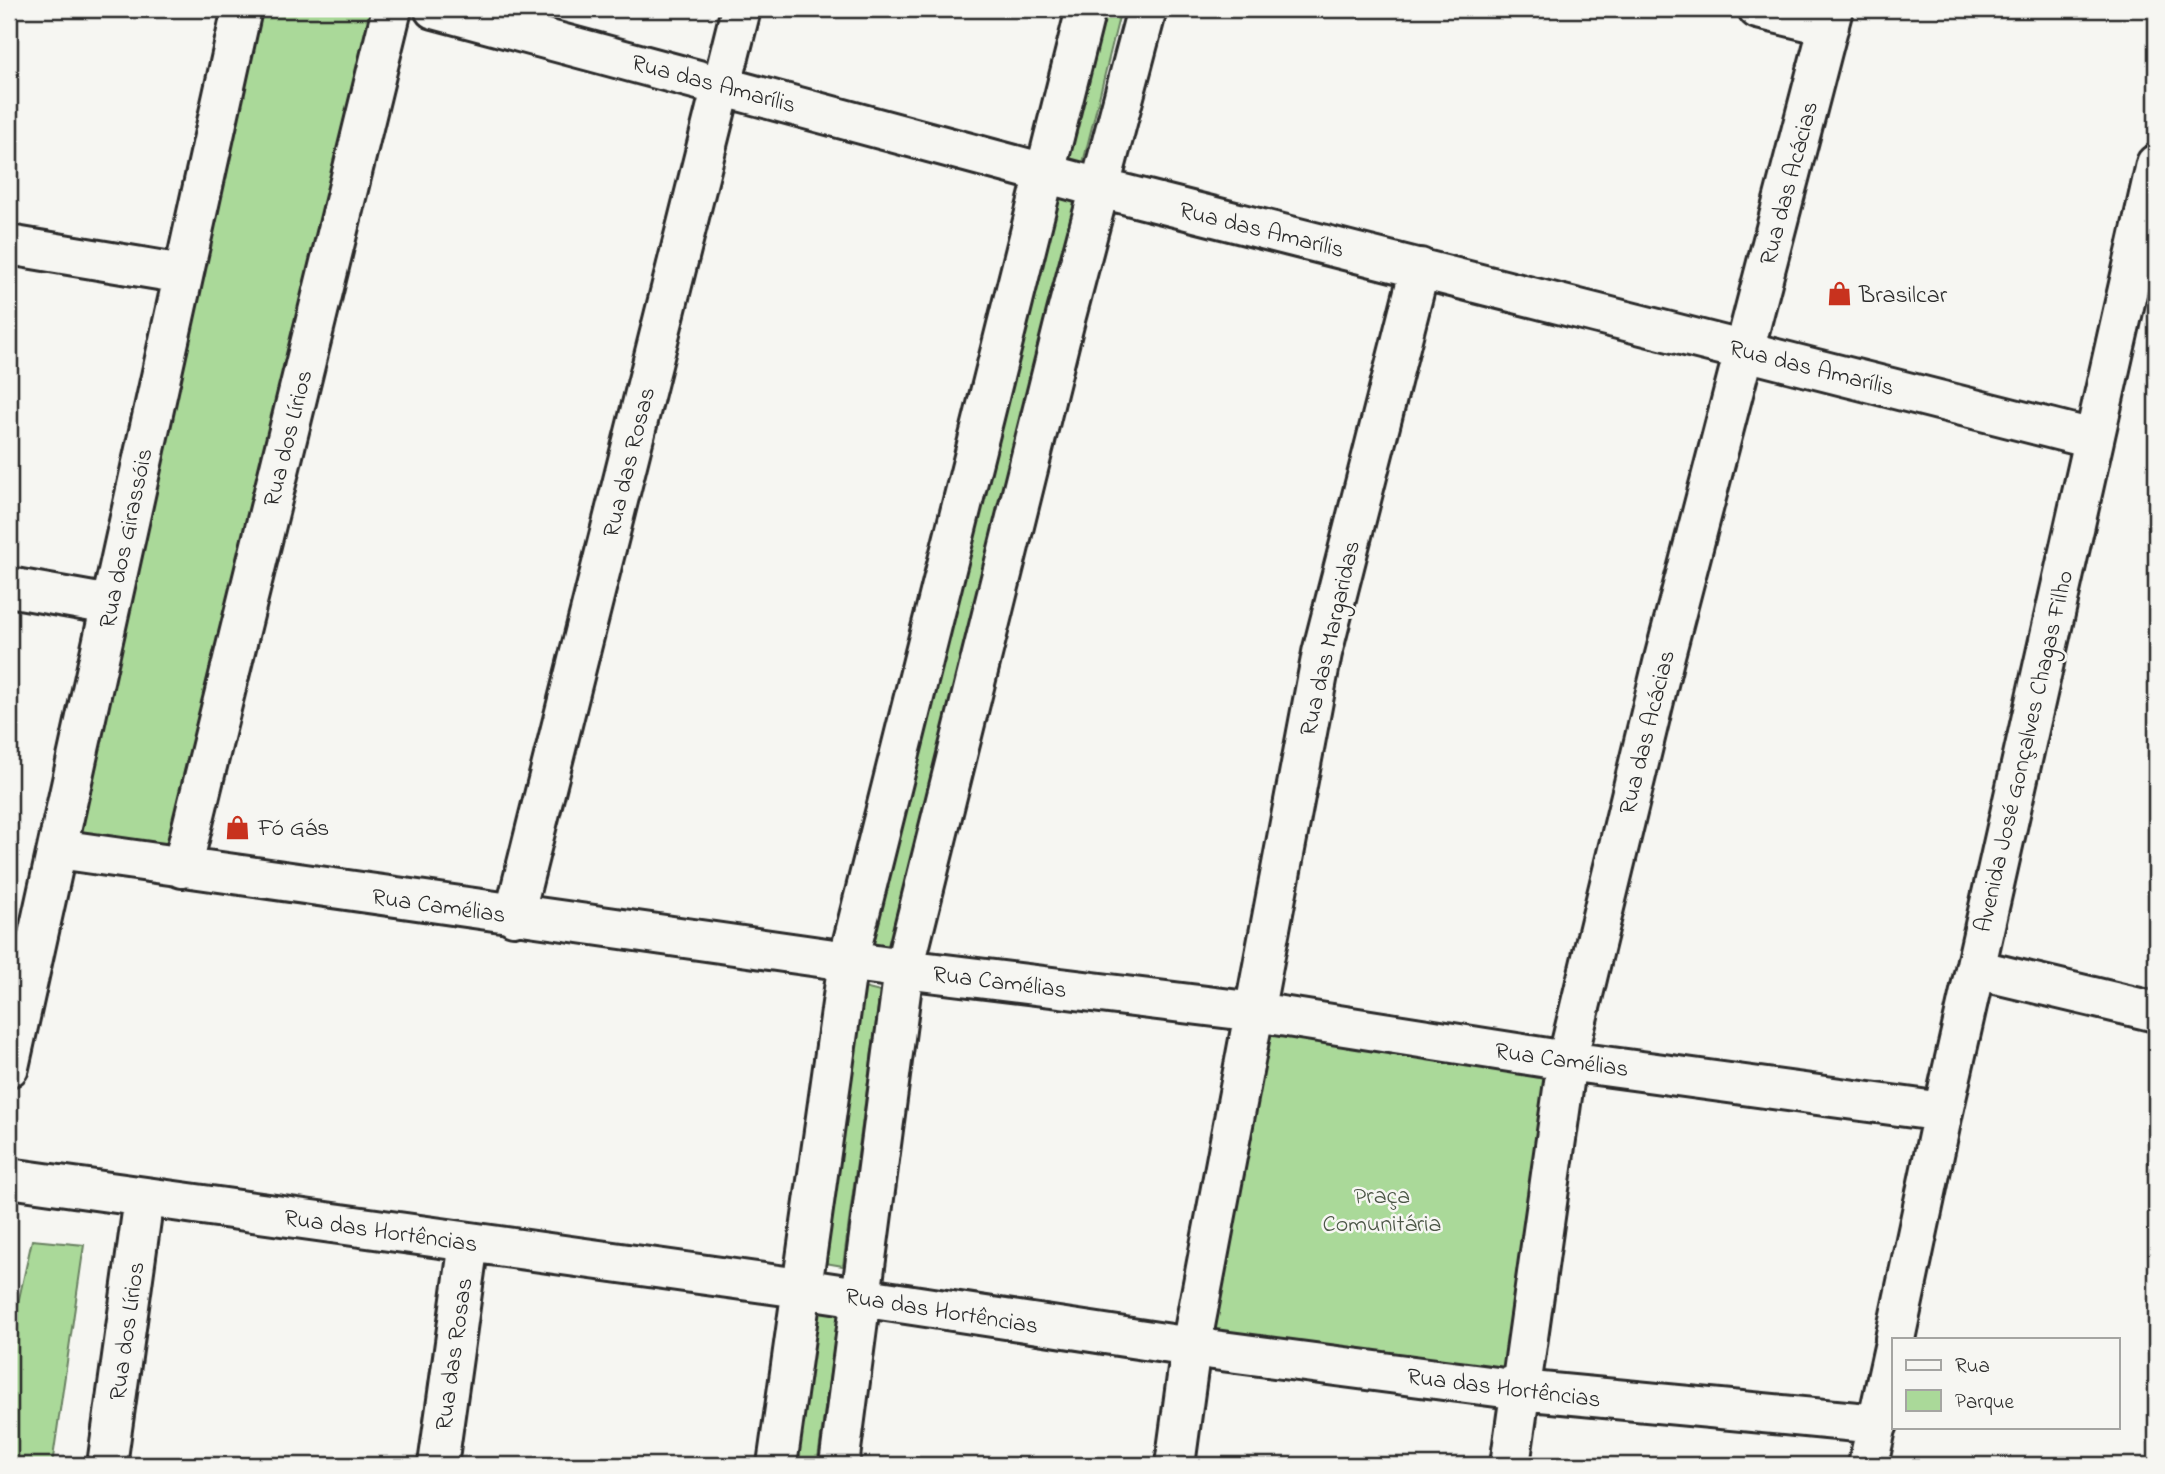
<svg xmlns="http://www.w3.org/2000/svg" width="2165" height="1474" viewBox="0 0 2165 1474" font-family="'Indie Flower',sans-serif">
  <rect width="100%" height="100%" fill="#f6f6f2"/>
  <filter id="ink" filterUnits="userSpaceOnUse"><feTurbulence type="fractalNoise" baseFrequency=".0143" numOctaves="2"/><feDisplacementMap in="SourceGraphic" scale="14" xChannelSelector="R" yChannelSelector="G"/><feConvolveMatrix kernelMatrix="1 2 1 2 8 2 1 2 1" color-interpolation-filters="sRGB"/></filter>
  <g filter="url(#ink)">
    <path fill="#aad999" stroke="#6a8262" stroke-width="2" d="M261,9H379L174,854L78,838Z
      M1104,9H1121L1082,167L1066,162Z
      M1059,192L1079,199L890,950L869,947Z
      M860,987L880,992L843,1266L825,1263Z
      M1267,1027L1553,1069L1510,1377L1203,1336Z
      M32,1240L84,1245L52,1465H9V1344Z
      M817,1310L839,1311L817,1465H796Z"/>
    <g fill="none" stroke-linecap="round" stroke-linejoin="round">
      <defs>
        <path id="minor" d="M434,9L1100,188L2093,439
          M1758,9L1829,26
          M9,245L183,274
          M9,587L110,605
          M58,849L904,969L1256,1012L1567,1061L1943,1112
          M182,868L392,9
          M514,916L741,9
          M1975,969L2156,1012
          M9,1067L242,9
          M9,1178L800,1288L1191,1347L1520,1390L1878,1424
          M1895,1339L1943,1112L2156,164
          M107,1465L144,1198
          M438,1465L469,1242
          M777,1465L848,961L1086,9
          M839,1465L904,969L1066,316L1147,9
          M1175,1465L1191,1347L1322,653L1420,268
          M1510,1465L1567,1061L1664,659L1833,9
          M1868,1465L1894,1347"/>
      </defs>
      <use href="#minor" stroke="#2b2b2b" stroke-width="44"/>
      <use href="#minor" stroke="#f6f6f2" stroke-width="38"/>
    </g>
  </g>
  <defs>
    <symbol id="shop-bare" viewBox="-9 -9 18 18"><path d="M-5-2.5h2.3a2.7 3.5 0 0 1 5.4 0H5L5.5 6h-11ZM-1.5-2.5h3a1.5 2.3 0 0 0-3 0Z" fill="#c8321e" stroke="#f6f6f2" stroke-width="2.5" paint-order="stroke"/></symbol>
  </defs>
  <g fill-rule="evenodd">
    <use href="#shop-bare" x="1822" y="276" width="35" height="35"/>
    <use href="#shop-bare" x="220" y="810" width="35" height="35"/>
  </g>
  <g text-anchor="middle" stroke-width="5" stroke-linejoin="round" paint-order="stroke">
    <g font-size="24" fill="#2b2b2b" stroke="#f6f6f2">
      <text transform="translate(714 83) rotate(15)" y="8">Rua das Amarílis</text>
      <text transform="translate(1788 183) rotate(-75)" y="8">Rua das Acácias</text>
      <text transform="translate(1262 229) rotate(14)" y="8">Rua das Amarílis</text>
      <text transform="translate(1812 367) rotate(14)" y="8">Rua das Amarílis</text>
      <text transform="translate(287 438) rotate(-76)" y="8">Rua dos Lírios</text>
      <text transform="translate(628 462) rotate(-76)" y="8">Rua das Rosas</text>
      <text transform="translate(125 538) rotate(-78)" y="8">Rua dos Girassóis</text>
      <text transform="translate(1329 638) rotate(-77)" y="8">Rua das Margaridas</text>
      <text transform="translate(1646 732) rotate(-76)" y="8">Rua das Acácias</text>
      <text transform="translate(2023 751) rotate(-77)" y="8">Avenida José Gonçalves Chagas Filho</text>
      <text transform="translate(439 905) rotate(8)" y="8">Rua Camélias</text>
      <text transform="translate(1000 981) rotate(7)" y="8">Rua Camélias</text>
      <text transform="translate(1562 1059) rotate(8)" y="8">Rua Camélias</text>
      <text transform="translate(381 1230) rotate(8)" y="8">Rua das Hortências</text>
      <text transform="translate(942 1310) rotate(9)" y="8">Rua das Hortências</text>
      <text transform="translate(126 1331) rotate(-82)" y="8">Rua dos Lírios</text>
      <text transform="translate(453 1354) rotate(-82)" y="8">Rua das Rosas</text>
      <text transform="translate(1504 1387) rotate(7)" y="8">Rua das Hortências</text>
    </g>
    <g font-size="24" fill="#2b2b2b" stroke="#f6f6f2" text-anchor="start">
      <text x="1859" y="302">Brasilcar</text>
      <text x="258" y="835">Fó Gás</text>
    </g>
    <g font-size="24" fill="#4b5646" stroke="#f6f6f2">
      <text x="1382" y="1203">Praça<tspan x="1382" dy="28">Comunitária</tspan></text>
    </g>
  </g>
  <rect width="2165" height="1474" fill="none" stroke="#f6f6f2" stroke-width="35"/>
  <rect x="18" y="18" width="2130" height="1439" fill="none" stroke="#2b2b2b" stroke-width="2.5" filter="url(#ink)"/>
  <rect x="1892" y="1338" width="228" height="91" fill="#f6f6f2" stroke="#a5a5a2" stroke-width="2"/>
  <rect x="1906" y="1360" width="35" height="10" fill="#f6f6f2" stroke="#a5a5a2" stroke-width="2"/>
  <text x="1955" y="1372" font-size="21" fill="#2b2b2b">Rua</text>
  <rect x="1906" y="1390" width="35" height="21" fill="#aad999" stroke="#a5a5a2" stroke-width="2"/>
  <text x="1955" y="1408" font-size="21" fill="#2b2b2b">Parque</text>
</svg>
